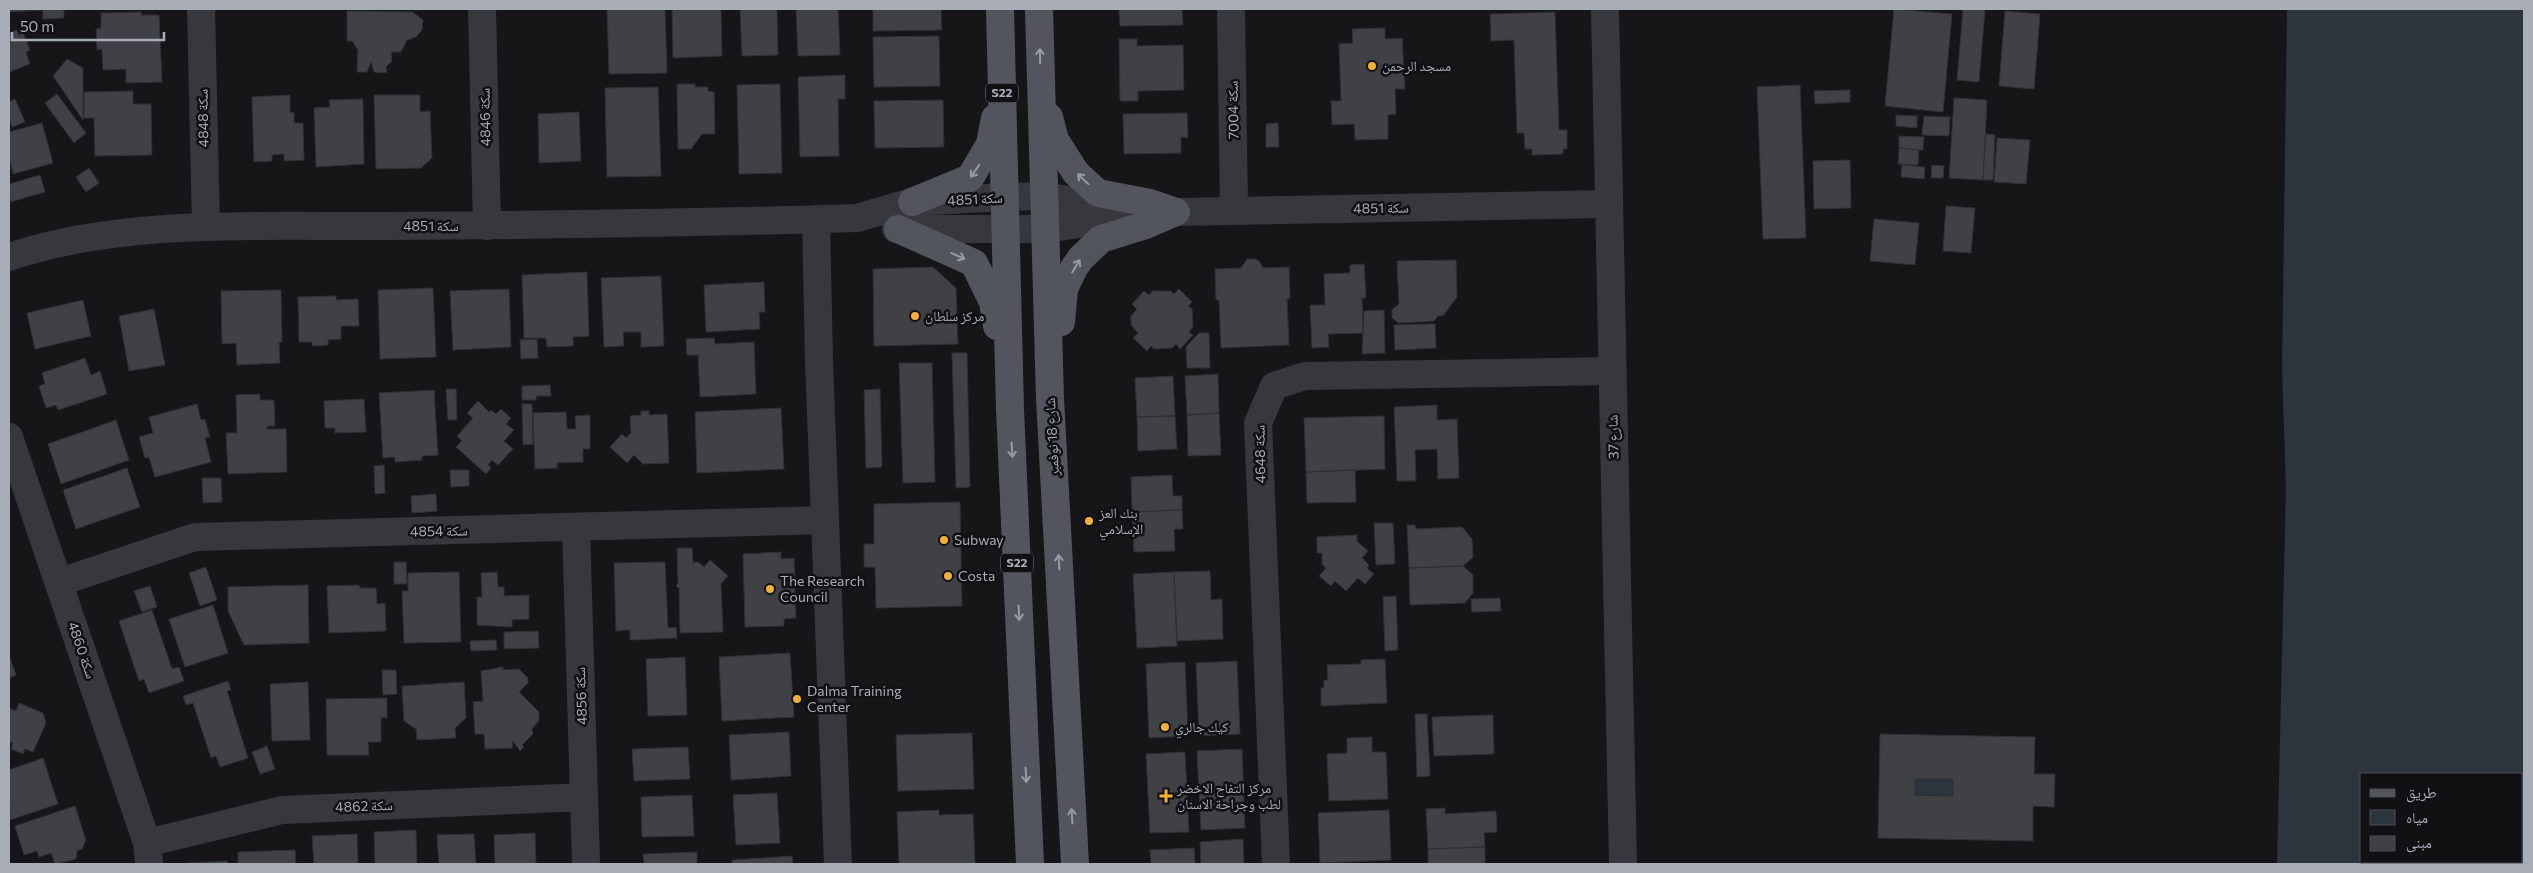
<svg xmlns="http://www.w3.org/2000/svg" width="2533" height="873" viewBox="0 0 2533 873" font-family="Commissioner,'Noto Naskh Arabic',sans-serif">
  <rect width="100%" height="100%" fill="#161618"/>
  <path fill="#2c353c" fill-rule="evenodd" d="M2287,9H2524V864H2277L2286,487L2282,370ZM2362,774H2522V862H2362Z
    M1915,779H1953V796L1915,795Z"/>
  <path fill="#404145" stroke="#303034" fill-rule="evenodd" d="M9,9H64V18L43,19V10L9,12Z
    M607,9H665L667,73L609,74Z
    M672,9H721L722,56L673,58Z
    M740,9H777L778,55L742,56Z
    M796,9H838L840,55L798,56Z
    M873,9H941L942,30L873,31Z
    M1119,9H1182L1183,25L1120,26Z
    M1894,9L1952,14L1943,112L1885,106Z
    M1963,9H1985L1979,82L1957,80Z
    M347,11L413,12L423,20L422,30L416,37L407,40L401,52H391L392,61L386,67L387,73L374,72L371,62L367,72H357L358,50L352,41H347Z
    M2005,11L2040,14L2034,89L1999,86Z
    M141,12V15H159L162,82L126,83V69L103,70L102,49L97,50L96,29L101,28V13Z
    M1555,12L1559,130H1567V149H1563V154L1532,155V149H1525L1524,133H1517L1514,40L1491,41L1490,14Z
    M1385,28V39L1402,38L1405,89H1395L1396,114L1388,115V139L1355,140L1354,124L1332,125L1331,101H1341L1339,44L1353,43L1352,29Z
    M17,30L19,35L23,33L30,50L26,52L30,64L9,72V33Z
    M939,36L940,86L874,87L873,37Z
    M1119,39H1137V46L1183,45L1184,90L1138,91V101H1120Z
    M67,59L83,68V120L53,76Z
    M845,75V99H838L839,156L800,157L798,77Z
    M677,84H695V87H708V91L714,92L715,134H702L691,149H678Z
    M780,84L782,173L739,174L737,85Z
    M1800,85L1806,238L1763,239L1757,87Z
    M658,87L661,176L607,177L605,88Z
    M1850,90V102L1815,104L1814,91Z
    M133,91V104H151L152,155L95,156L94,118H84V92Z
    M57,94L86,133L74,143L45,103Z
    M290,95V113L294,112V123H303L304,160L284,161V154L272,155V161L254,162L252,97Z
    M374,95H420V112L430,111L432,158L421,168L376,169Z
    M1954,98L1987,100L1983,180L1949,178Z
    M15,99L25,122L12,127L9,118V102Z
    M363,99L364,164L316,167L314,108L330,107L329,100Z
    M943,100L944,147L875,148L874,101Z
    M579,112L581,161L539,163L538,114Z
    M1187,113L1188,138L1181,137V153L1124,154L1123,114Z
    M1896,115L1917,116V128L1896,126Z
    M1924,116L1950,117L1949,136L1922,135Z
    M42,123L53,163L13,174L9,156V132Z
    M1278,123L1279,147H1266V124Z
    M1986,134L1995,135L1993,180H1983Z
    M1899,136L1924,137L1923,150L1899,148Z
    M1997,138L2030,140L2026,184L1994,182Z
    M1899,148L1919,150L1918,165L1898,164Z
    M1850,160L1851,208L1814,209L1813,161Z
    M1902,165L1925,167L1924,179L1901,177Z
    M1932,165L1944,166L1943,178H1931Z
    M89,168L99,183L86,192L76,177Z
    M40,175L45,192L10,202L9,184Z
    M1946,206L1975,208L1971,253L1943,251Z
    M1874,219L1919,223L1915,265L1870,261Z
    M1247,259H1256L1260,262L1263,268L1289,267L1290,298L1287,299L1289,345L1221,348L1219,300H1216L1215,269L1241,268Z
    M1456,260L1457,297L1443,316H1438L1434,321L1399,323L1392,318V310L1399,304L1397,261Z
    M1364,264L1366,298H1362L1363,333L1328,334L1329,347L1312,348L1310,305H1325L1324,274L1350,273V265Z
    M933,267L956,288L958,344L874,346L873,269Z
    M587,272L589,336L573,337V346L547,347L546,338H524L522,275Z
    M661,276L664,346L641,347V332H623L624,346L604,347L601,278Z
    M764,282L765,312H759L760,329L706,332L704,285Z
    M433,288L436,357L380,359L378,290Z
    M509,289L511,347L453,350L450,291Z
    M1179,289L1192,302L1188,306L1192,309L1193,327L1189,332L1193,335L1180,349L1176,344L1172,348L1154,349L1151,346L1147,351L1133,338L1138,333L1131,325V316L1137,309L1132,304L1144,291L1149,295L1152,291H1170L1174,294Z
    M281,290L282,342H279L280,363L237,365L236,343L222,344L221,291Z
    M336,296V300L358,299L359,326H341V339L328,340V345L312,346V342H299L298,297Z
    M83,300L91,336L35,349L27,313Z
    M154,309L165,365L129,371L119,316Z
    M1384,310L1385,353L1362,354L1364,311Z
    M1435,324L1436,348L1395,350L1394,325Z
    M1199,333H1209L1210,368H1187L1186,347Z
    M714,338L715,344L754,342L756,394L700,397L698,355H687L686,339Z
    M537,339L538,358L521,359L520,340Z
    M952,353H967L970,487L956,488Z
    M85,358L91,375L100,371L107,394L58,410L56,405L46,408L39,386L45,384L42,373Z
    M899,363H932L935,482L903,483Z
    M1218,374L1219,413L1187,415L1185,376Z
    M1173,376L1175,416L1137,417L1135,378Z
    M550,385L551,396H536V400H522V386Z
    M446,389H456L457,420H448Z
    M880,389L882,467L866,468L864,390Z
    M434,390L438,455L422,456V460L395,462V457L383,458L379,393Z
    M260,394V400H274L275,426H267V429H286L287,472L228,474L226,433H237L236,395Z
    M364,399L366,432L335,433V428H325L324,401Z
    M478,401L489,412L491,410L496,414L501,409L511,418L506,424L514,430L504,441L513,449L498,465L492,460L488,465L491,468L486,474L456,447L462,441L457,436L473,418L467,413Z
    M197,404L201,420L205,419L210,437L205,438L211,462L155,477L149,457L145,458L139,437L153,433L149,417Z
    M522,404H532L533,444L523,445Z
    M1437,405V420L1457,419L1459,478L1438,479L1437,449L1415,450L1416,481H1397L1394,407Z
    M781,408L784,469L697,473L695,412Z
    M641,411H649V415L667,414L669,463L643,464L634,455L627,463L610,447L622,434L626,438L631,433L630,416L641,415Z
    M566,412L567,429H576L575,416L590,415V449H583V462L557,463V468L535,469L533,413Z
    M1219,413L1221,455L1188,456L1187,415Z
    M1175,416L1177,449L1138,451L1137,417Z
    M1384,416L1385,469L1306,472L1304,418Z
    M116,420L129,460L61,484L48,444Z
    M384,465L385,493L375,494L374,466Z
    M127,468L140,507L76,529L63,490Z
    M450,470H469V486L451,487Z
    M1355,470L1356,502L1307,503L1306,472Z
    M1172,475L1173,496H1182V510L1132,512L1131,477Z
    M202,478H221L222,502L203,503Z
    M436,494L437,511L412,513L411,496Z
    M960,502L962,606L876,608L875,567H864V544H874V504Z
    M1182,510L1183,529H1174L1175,551L1134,552L1132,512Z
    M1374,523H1393L1395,564L1376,565Z
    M1407,525H1415L1416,529L1462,527L1472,539L1473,557L1463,566L1409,568Z
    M1357,535V541L1368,551L1362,558L1369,565L1367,568L1374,574L1365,584L1358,578L1346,591L1335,581L1331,586L1319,576L1326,568L1322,564V553H1317V537Z
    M677,548H692L693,563L698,562L704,567L710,560L728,576L721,584L723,632L680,633L679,588L676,586L678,583Z
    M781,552V559L794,558L796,618L784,619V626L745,627L743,554Z
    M394,562H406L407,584H394Z
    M665,562L668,628L676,627L677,638L630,640V630L616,631L614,563Z
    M1463,566L1473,575V593L1465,603L1410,605L1409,568Z
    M206,567L217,600L200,606L189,573Z
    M1210,571L1211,600L1222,599L1223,639L1177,641L1174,572Z
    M459,572L461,642L404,643L402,591H408V573Z
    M497,572L498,587H504V596L529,595V619L512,620V627L477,625V597H482L481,573Z
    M1174,572L1177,646L1137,648L1133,574Z
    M308,585L309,643L244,645L228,611V587Z
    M359,585L360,588H376L377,604L385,603L386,631L329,633L327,586Z
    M150,586L157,607L142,612L134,591Z
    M1396,596L1398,650L1385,651L1383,597Z
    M1500,598L1501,611L1472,612L1471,599Z
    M213,605L228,653L185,667L169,619Z
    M152,610L172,669L179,667L184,681L149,693L144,679L139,681L119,621Z
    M538,631L539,648L504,649V632Z
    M496,640L497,650L471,651L470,641Z
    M790,653L794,717L722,721L719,657Z
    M9,656L16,675L9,678Z
    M685,657L687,715L648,716L646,659Z
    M1385,659L1387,703L1321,706V688H1324V680H1328L1327,665L1361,664V660Z
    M1237,661L1240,734L1199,736L1196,663Z
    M1185,662L1188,736L1149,738L1146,664Z
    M503,667V670L519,669L528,678V683L519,692L539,712V721L532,729L533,734L522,745L524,747L520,751L513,741L512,748L485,749L484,734H475L473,702L483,701L481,671Z
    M382,670H396L397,694L383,695Z
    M228,681L231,690L227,691L248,758L220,767L216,756L211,758L193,703L186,705L183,696Z
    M308,682L310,740L272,741L270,684Z
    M464,682L466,718L455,728L456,738L417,740L416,729L404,721L402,686Z
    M387,698V718L381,717V742H368L369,755H327L326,699Z
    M19,703L43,713L46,723L33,752L25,749L23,754L11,749L13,743L9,741V708L16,711Z
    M1415,714H1427L1430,776L1417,777Z
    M1493,715L1494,754L1434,756L1432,717Z
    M789,732L791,776L731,780L729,735Z
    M972,733L974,789L898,791L896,735Z
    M1880,734L2035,737L2034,774H2055L2054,807L2033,806V841L1878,838ZM1915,779H1953V796L1915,795Z
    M1372,737V752H1386L1388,799L1329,801L1327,754L1347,753V738Z
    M267,746L275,769L260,774L252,752Z
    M688,747L690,779L634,781L632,749Z
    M1242,749L1245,828L1201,830L1197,751Z
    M1185,752L1189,832L1150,833L1146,754Z
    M43,758L58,804L10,820L9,770Z
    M777,793L780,843L736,845L733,795Z
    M692,795L694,836L642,837L641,797Z
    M75,806L86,840L82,849L77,851L76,859L55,864L51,853L39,857L37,851L24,855L15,826Z
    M1445,808V814L1496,811L1497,832L1484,833L1485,847L1428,849L1426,809Z
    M939,810V815L973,814L975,864H899L897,812Z
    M1389,810L1391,860L1320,863L1318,813Z
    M416,830L417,864H375L374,832Z
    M535,833L536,864H495L494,835Z
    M357,834L358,864H314L312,836Z
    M474,834L476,864H439L437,835Z
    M1243,839L1244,864H1201L1200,842Z
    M1485,847V864H1428V849Z
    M1194,848L1195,864H1151L1150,850Z
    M295,850L296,864H238V852Z
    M697,852V864H644L643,854Z
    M792,856L793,864H732V860Z
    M227,861L228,864H188V863Z"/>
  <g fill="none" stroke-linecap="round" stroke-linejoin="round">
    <path stroke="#37383d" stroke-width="28" d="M201,9L206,227
      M482,9L487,226
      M1231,9L1234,211
      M1605,9L1623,864
      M816,219L819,360L838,864
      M896,229H1045L1154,213L1176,212L1608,204
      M9,257C123,218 266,227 386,226C543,225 700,223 857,218L912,202L1005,197L1043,196L1125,209
      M9,437L147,843L149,864
      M576,527L586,864
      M60,582L195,537L825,520
      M147,843L282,810L584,797
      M1276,864L1258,423L1274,386L1305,376L1611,371"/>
    <path stroke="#53555c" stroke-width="28" d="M1000,9L1010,409L1030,864
      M1039,9L1050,398L1075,864
      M1049,117L1055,140L1076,173L1098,193L1150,203L1176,212
      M912,202L970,178L990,144L995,118
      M898,229L974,263L993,302L997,326
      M1061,322L1064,289L1074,268L1081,258L1101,239L1146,225L1176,212"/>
  </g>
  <defs><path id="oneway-shaft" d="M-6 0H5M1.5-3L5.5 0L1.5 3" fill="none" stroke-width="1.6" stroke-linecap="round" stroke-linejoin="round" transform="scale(1.25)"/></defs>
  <g stroke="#979ba6">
    <use href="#oneway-shaft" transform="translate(1040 56) rotate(-91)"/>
    <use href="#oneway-shaft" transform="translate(975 171) rotate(125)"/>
    <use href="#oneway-shaft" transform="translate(1083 179) rotate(-137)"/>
    <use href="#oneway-shaft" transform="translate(958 256) rotate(24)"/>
    <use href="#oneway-shaft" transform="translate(1076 266) rotate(-59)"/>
    <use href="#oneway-shaft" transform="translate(1012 450) rotate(87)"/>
    <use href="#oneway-shaft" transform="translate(1059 562) rotate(-93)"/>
    <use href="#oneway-shaft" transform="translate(1019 613) rotate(87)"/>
    <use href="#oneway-shaft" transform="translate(1026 775) rotate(87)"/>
    <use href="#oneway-shaft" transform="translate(1072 816) rotate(-93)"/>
  </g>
  <g fill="#f2b134" stroke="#111113" stroke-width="2">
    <circle cx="1372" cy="66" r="5"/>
    <circle cx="915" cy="316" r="5"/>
    <circle cx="1089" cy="521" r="5"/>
    <circle cx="944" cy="540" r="5"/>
    <circle cx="948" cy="576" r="5"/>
    <circle cx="770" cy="589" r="5"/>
    <circle cx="797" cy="699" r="5"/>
    <circle cx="1165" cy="727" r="5"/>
    <path d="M1163.5 788.5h5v5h5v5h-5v5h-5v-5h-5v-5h5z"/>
  </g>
  <g text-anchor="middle" stroke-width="5" stroke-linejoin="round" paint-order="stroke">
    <g fill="#111113" stroke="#7b7e86" stroke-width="1">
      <rect x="986" y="83.5" width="32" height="19" rx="4"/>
      <rect x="1001" y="553.5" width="32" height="19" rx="4"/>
    </g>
    <g font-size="12" font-weight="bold" fill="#a8adb8">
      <text x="1002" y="97">S22</text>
      <text x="1017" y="567">S22</text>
    </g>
    <g font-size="14" fill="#a8adb8" stroke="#111113" text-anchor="start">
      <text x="1382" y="71">مسجد الرحمن</text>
      <text x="925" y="321">مركز سلطان</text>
      <text x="1099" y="518">بنك العز<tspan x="1099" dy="16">الإسلامي</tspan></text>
      <text x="954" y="545">Subway</text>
      <text x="958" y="581">Costa</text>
      <text x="780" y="586">The Research<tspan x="780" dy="16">Council</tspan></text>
      <text x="807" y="696">Dalma Training<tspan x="807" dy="16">Center</tspan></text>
      <text x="1175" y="732">كيك جالري</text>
      <text x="1177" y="793">مركز التفاح الاخضر<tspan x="1177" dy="16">لطب وجراحة الاسنان</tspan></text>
    </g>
    <g font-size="14" fill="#a8adb8" stroke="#111113">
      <text transform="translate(1233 110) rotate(-91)" y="5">سكة 7004</text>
      <text transform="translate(485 117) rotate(-91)" y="5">سكة 4846</text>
      <text transform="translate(203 118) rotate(-91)" y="5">سكة 4848</text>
      <text transform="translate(975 199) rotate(-3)" y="5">سكة 4851</text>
      <text transform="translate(1381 208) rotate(-1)" y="5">سكة 4851</text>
      <text x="431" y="231">سكة 4851</text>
      <text transform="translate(1052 437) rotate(-93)" y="5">شارع 18 نوفمبر</text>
      <text transform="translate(1613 437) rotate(-91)" y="5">شارع 37</text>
      <text transform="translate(1260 454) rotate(-91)" y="5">سكة 4648</text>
      <text transform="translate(439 531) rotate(-1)" y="5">سكة 4854</text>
      <text transform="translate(82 650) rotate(71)" y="5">سكة 4860</text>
      <text transform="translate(581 696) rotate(-92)" y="5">سكة 4856</text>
      <text transform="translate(364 806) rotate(-2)" y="5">سكة 4862</text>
    </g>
  </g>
  <rect width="2533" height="873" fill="none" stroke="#a8adb8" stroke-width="20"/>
  <rect x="2360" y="773" width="162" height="90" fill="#111113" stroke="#4d4f55"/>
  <rect x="2370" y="789" width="25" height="8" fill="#53555c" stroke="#4d4f55"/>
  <text x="2406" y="798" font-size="15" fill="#a8adb8">طريق</text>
  <rect x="2370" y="810" width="25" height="15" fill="#2c353c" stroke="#4d4f55"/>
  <text x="2406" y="823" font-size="15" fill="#a8adb8">مياه</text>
  <rect x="2370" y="836" width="25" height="15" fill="#404145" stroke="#4d4f55"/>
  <text x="2406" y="848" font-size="15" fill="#a8adb8">مبنى</text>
  <path d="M12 32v8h152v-8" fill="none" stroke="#a8adb8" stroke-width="2.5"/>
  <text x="20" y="32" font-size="15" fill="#a8adb8" stroke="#111113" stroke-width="4" paint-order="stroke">50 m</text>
</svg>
